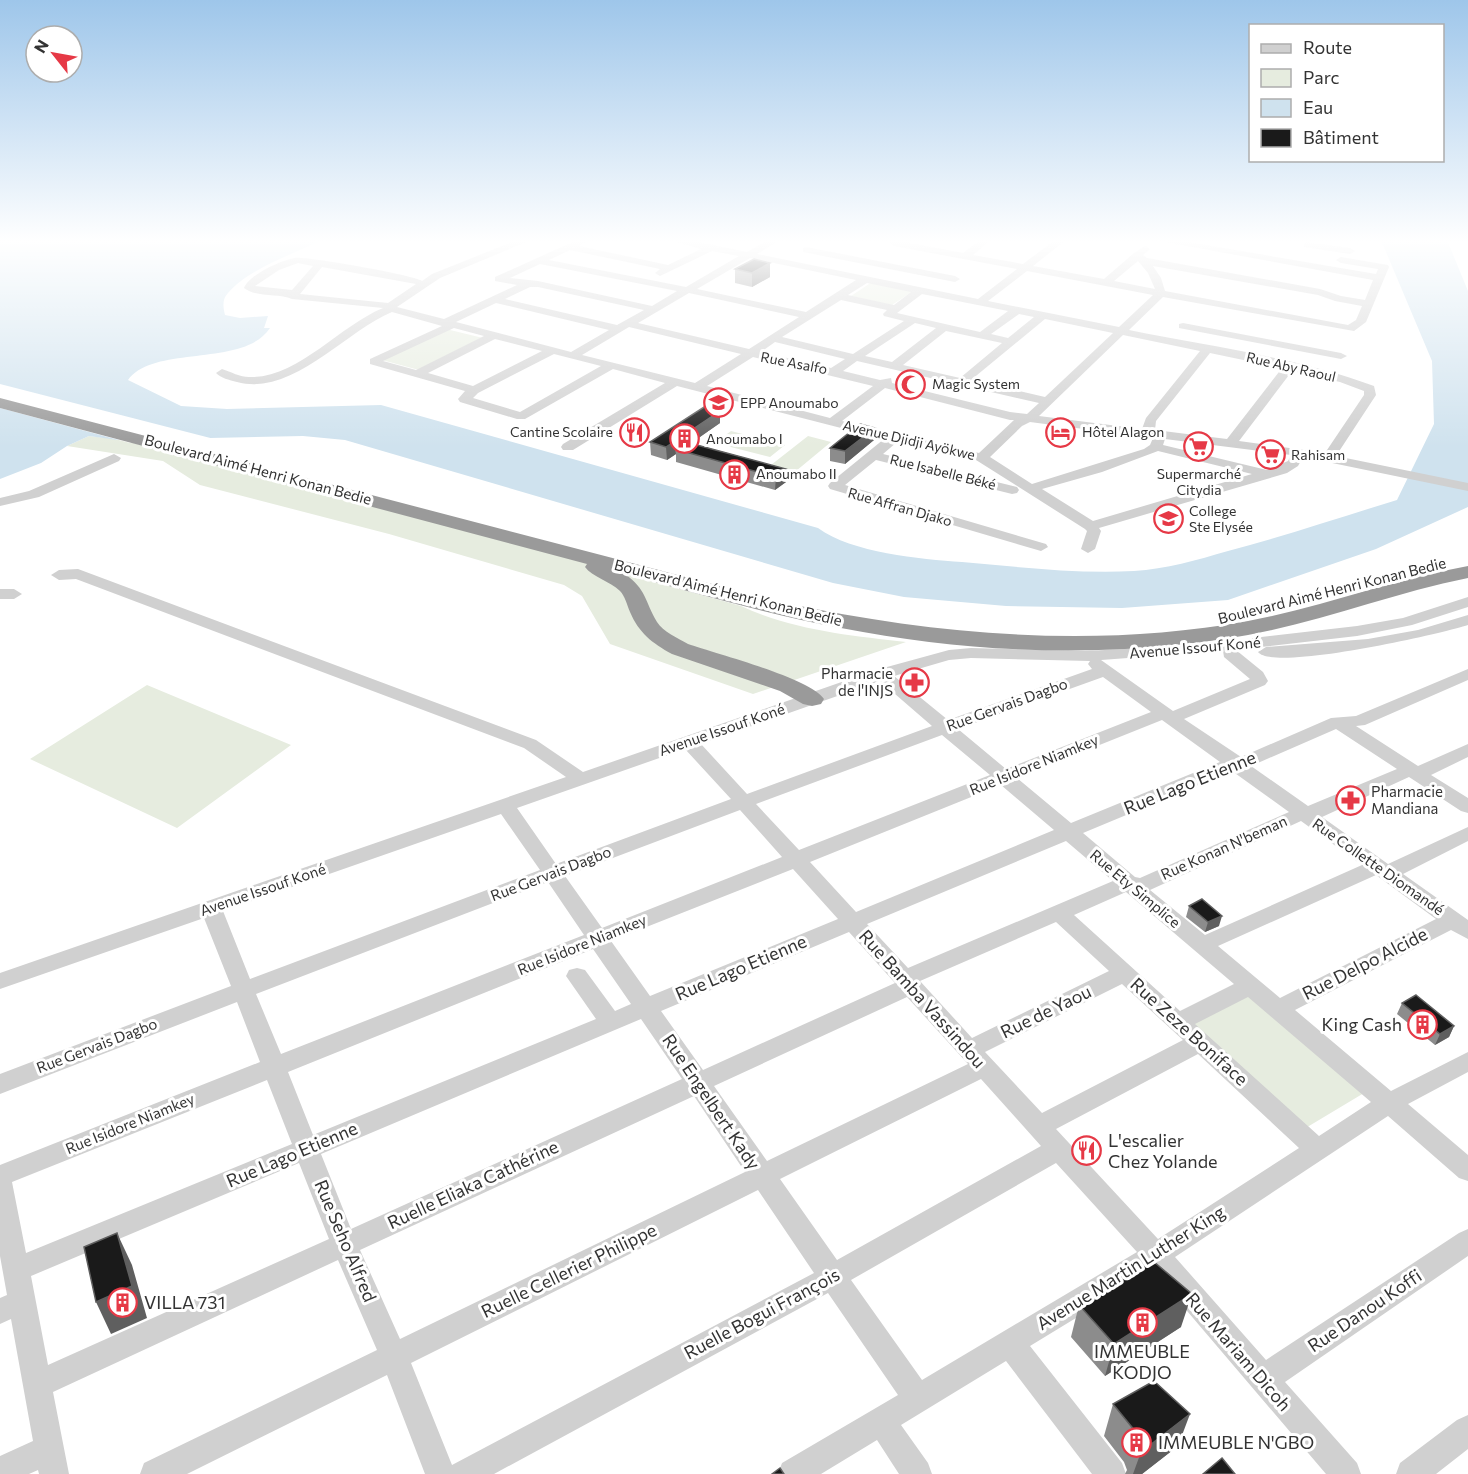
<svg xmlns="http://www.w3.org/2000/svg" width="1468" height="1474" viewBox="0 0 1468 1474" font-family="Commissioner,sans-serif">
  <rect width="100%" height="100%" fill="#fff"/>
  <path fill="#e6ecdf" d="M872,282L913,291L892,305L851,296Z
    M446,329L483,338L419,370L382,360Z
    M731,431L785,445L770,457L715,443Z
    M89,436L122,440L481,534L741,606C791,630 852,636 906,642L753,694L610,644L582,596L564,585L389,534L200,485L163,461L67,446Z
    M808,436L831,442L796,471L771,465Z
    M147,685L291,745L177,828L30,759Z
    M1250,994L1364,1093L1304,1129L1191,1025Z"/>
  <path fill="#cfe2ee" d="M0,240H322C294,254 249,268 228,293C222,299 223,307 225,315L240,318L268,316L264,328H270C244,368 154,344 128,380L181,406L227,409L381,405L818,528C852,553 920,559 962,562C1019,567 1077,574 1134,571C1166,569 1197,560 1228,551C1285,536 1341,517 1397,500L1434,424L1432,361L1381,240H1447L1468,291V507L1376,549L1228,600L1122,608L1006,606L904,597L833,583L345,440L303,436L117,440L89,436L67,446L41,463L0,479Z"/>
  <path fill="#fff" d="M0,384L226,442L130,443L0,408Z"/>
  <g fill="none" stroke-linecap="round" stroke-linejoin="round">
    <path fill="#d0d0d0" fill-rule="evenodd" d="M517,240H531L440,278L397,307L444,319L517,285L495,281V277L577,240H590L579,246L668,265L701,249L669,240H689L747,252L768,240H780L757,254L978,299L1017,269L894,246L889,243L895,240L963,253L980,240H991L973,255L1023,264L1055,240H1066L1033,266L1104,279L1134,253L1145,246L1150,249L1143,255L1147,258L1320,289L1341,296L1365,300L1373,280L1154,240H1177L1376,274L1378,269L1341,263L1336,260L1341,257L1388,265L1389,267L1366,322L1354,331L1163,297L1129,330C1208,346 1300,358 1374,386L1376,395L1336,456L1468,483V491L1303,457L1298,466L1287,473L1099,528L1101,531L1095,549L1088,553L1081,549L1087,531L1085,529L976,460L897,442L883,454L1017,487L1019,490L1017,493L1012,494L876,460L845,485L1046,544L1048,547L1041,551L830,489L828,486L830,483L884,439L677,386L573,450H563L561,447L563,444L665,383L613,369L525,419H517L460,402L458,399L465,391L370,364V359L442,326L392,312C344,332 292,397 237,382C229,380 221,378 216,373L222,369C231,372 240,377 249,377C297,379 339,326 383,308L292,299C278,293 257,298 244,288C249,275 281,260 295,258C305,256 413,275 422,281L432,274ZM570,250L660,269L655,273L660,276L712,251L739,256L686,287L549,260ZM750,258L856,280L806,312L697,289ZM1138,261L1148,273L1155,289L1114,281ZM298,263L313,266L292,290L255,286L279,270ZM540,264L677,291L652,306L538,281L510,278ZM1153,266L1318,295L1335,301L1362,306L1356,320L1348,325L1165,291L1161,278ZM322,267L416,284L388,303L300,294ZM1027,271L1153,295L1119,327L988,301ZM867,283L911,292L894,305L848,295ZM530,287H538L644,310L617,325L505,299ZM689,293L799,317L749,349L638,323ZM922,294L1008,311L980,332L897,313ZM841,300L887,310L883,314L884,316L904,321L853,354L782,337ZM496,303L609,330L571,352L456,322ZM1019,314L1034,317L1008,338L991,334ZM1045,319L1113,333L1045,397L971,380ZM915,323L936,328L892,362L865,356ZM629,327L741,354L695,383L582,355ZM454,328L484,336L416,370L383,361ZM946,331L1002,343L960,378L903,365ZM1123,335L1200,351L1146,418L1142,429L1039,416ZM495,339L542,351L473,386L428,373ZM775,342L845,359L831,368L761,352ZM1210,353L1282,368L1227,439L1155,430L1156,421ZM554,354L601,366L520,412L473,398L478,393ZM753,357L873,386L830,418L707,386ZM857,361L1039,403L1027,414L1010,412L892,383L891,378L880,380L843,371ZM1292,371L1340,382L1364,391V395L1325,453L1239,441ZM885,388L1010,420H1014L979,453L842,421ZM1030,422L1153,438L1150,445L1144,449L1032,484L990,457L1022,426ZM1165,439L1291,455L1288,461L1267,470L1163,445ZM1158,451L1252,474L1093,521L1042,489L1102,472Z
      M1307,242L1350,248L1355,251L1350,254L1304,247V243Z
      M806,247L955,276L960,279L955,282L803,252V248Z
      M1183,323L1341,353L1347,356L1341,359L1179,328V324Z
      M114,454L121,458L119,461L39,497L0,506V498L29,491Z
      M78,569L536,740L583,772L876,670L949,650L971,648L1085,651L1184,646L1357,626L1403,618L1468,597V607L1412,625L1357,636L1236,650L1263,672L1268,681L1265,685L1184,719L1241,757L1331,718L1356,716L1468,669V680L1365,725L1356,726L1418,766L1468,744V757L1431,775L1468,798V813L1461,811L1409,777L1322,817L1388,864L1468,827V841L1403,874L1468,920V939L1451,930L1295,1010L1391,1091L1468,1052V1072L1408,1104L1468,1155V1181L1459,1178L1388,1116L1175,1257L1266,1360L1459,1233L1468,1229V1256L1285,1382L1357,1463L1361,1474H1326L1153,1271L1030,1346L1122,1463L1126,1474H1092L1006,1361L901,1425L928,1463L932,1474H899L877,1440L821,1474H778L782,1463L898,1395L828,1293L494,1474H425L387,1375L187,1474H140L144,1463L377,1350L338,1260L53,1392L69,1474H39L38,1470L29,1474H0V1456L33,1441L11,1319L0,1324V1298L7,1295L0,1256V1165L260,1062L237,1002L0,1094V1074L231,986L204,918L0,989V973L566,777L524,748L76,579L59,580L51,575L59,570ZM1223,651L1224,657L1250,679L1173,711L1101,660ZM971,658L1090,661L1088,664L1092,669L948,720L894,676L949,660ZM1103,677L1151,712L1006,769L958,729ZM880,681L932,726L747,794L701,744ZM1162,720L1220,762L1071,823L1017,778ZM1336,729L1397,769L1308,806L1251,766ZM942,735L990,775L799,850L756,804ZM685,749L731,799L556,864L517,808ZM1232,771L1289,812L1140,878L1135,877L1083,833ZM1001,785L1054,830L856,912L810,862ZM740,810L782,857L602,928L565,876ZM501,814L540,870L250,979L223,911ZM1301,821L1362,865L1205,935L1150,890ZM1066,841L1113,881L908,968L867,924ZM793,869L838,919L650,996L611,941ZM1376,875L1436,919L1280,998L1218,946ZM548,882L584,935L281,1054L256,994ZM1126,892L1234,984L1180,1011L1074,915ZM1056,922L1109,971L972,1038L920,981ZM849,932L895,983L703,1070L661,1011ZM593,949L631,1004L615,1011L585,970L577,968L569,970L566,976L596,1019L313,1135L288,1072ZM1122,984L1183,1040L1042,1113L985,1052ZM907,997L968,1064L767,1161L714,1086ZM1248,997L1371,1102L1319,1136L1195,1024ZM641,1019L682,1079L351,1229L321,1154ZM1198,1054L1299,1148L1158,1239L1056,1129ZM981,1079L1041,1146L837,1260L780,1179ZM267,1080L292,1144L26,1253L12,1182ZM694,1096L745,1172L400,1339L360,1250ZM299,1163L329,1239L48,1365L31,1276ZM1056,1163L1137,1252L922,1380L851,1280ZM758,1190L814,1273L452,1465L411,1363Z
      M0,589H14L22,594L14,599H0Z
      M1468,615V625C1440,634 1273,672 1258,652L1266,647L1368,639L1418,630Z
      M1468,1415V1449L1436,1474H1396L1400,1463L1457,1420Z"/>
    <path fill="#9a9a9a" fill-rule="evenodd" d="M0,398L785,603C938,635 1094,649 1248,621C1323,607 1394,579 1468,566V578C1393,593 1323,621 1248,635C1113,659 975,654 841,628C768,615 697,593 625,574C647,590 644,600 657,622C663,632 678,638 688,644C717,654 810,678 824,699L821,704L812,706L803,704L780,691L672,654C652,643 639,633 630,612C627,605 625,596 620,591C610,581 592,577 585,567L587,564L0,408Z"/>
  </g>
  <path fill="#8c8c8c" d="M770,263V277L752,287L735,283V269Z
    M720,411V423L691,443L786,469V482L775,490L676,462V454L667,460L651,455L650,442Z
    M875,428L874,440L845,464L830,461V448Z
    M1189,906L1219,926L1205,932L1186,917Z
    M1402,1003L1454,1026L1449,1037L1435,1045L1397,1014Z
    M1079,1305L1181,1327L1105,1376L1071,1337Z
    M1113,1404L1178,1446L1142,1474H1125L1127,1470L1124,1462L1104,1436Z"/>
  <path fill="#5f5f5f" d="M770,263V277L752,287V273Z
    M720,411V423L680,451L675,449L676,454L667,460L666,447Z
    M875,428L874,440L845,464V451Z
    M786,469V482L775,490L776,477Z
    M1222,916L1219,926L1205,932L1208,922Z
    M1454,1026L1449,1037L1435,1045L1440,1034Z
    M117,1233L132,1265L147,1318L111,1334L96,1302Z
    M1192,1294L1181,1327L1105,1376L1114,1344Z
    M1190,1414L1178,1446L1142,1474H1133L1141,1452Z"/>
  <path fill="#1a1a1a" stroke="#5f5f5f" stroke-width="1.5" d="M754,259L770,263L752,273L735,269Z
    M704,407L720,411L666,447L650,442Z
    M860,424L875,428L845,451L830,448Z
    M678,440L786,469L776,477L675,449Z
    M1202,899L1222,916L1208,922L1189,906Z
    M1416,995L1454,1026L1440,1034L1402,1003Z
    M117,1233L132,1286L96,1302L84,1247Z
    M1153,1261L1192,1294L1114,1344L1079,1305L1111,1288Z
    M1154,1381L1190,1414L1141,1452L1135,1445L1139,1442L1135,1431L1113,1404Z
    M1222,1458L1235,1474H1203Z
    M780,1468L784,1474H772Z"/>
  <linearGradient id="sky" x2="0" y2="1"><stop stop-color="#9ec6ea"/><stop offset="0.54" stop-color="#fff"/><stop offset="1" stop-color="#fff" stop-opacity="0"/></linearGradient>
  <rect width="1468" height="447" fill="url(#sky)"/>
  <defs>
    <symbol id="mosque-ring" viewBox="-11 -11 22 22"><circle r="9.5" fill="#fff" stroke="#e63946" stroke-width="1.5"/><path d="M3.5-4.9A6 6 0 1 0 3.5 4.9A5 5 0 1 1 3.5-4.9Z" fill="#e63946"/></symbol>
    <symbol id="school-ring" viewBox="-11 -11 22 22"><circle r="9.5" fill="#fff" stroke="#e63946" stroke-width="1.5"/><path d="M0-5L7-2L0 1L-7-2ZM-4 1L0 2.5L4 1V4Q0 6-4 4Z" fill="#e63946"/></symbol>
    <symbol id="restaurant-ring" viewBox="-11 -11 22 22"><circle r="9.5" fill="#fff" stroke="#e63946" stroke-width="1.5"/><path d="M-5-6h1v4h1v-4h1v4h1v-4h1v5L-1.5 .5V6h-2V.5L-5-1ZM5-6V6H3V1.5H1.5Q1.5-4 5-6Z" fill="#e63946"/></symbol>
    <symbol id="hotel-ring" viewBox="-11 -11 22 22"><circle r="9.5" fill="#fff" stroke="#e63946" stroke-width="1.5"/><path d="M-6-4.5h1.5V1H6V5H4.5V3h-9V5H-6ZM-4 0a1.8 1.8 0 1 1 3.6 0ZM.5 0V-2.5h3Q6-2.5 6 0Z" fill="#e63946"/></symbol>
    <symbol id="building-ring" viewBox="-11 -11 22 22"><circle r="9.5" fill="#fff" stroke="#e63946" stroke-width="1.5"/><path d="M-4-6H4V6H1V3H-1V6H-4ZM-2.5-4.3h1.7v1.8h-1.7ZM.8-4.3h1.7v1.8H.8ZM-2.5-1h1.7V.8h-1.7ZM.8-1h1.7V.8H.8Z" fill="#e63946"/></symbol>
    <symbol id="supermarket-ring" viewBox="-11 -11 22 22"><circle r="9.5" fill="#fff" stroke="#e63946" stroke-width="1.5"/><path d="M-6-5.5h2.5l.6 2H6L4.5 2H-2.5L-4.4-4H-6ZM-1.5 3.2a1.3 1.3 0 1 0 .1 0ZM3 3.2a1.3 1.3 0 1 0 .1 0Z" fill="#e63946"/></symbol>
    <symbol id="pharmacy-ring" viewBox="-11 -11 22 22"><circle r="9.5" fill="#fff" stroke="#e63946" stroke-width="1.5"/><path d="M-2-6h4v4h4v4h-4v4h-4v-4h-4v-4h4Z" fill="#e63946"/></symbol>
  </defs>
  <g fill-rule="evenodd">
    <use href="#mosque-ring" x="894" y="368" width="33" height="33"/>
    <use href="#school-ring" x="702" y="386" width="33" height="33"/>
    <use href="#restaurant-ring" x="618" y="416" width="33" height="33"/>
    <use href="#hotel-ring" x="1044" y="416" width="33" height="33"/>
    <use href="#building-ring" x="668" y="422" width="33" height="33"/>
    <use href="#supermarket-ring" x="1182" y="430" width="33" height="33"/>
    <use href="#supermarket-ring" x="1254" y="438" width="33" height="33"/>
    <use href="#building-ring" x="718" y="458" width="33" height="33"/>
    <use href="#school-ring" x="1152" y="502" width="33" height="33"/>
    <use href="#pharmacy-ring" x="898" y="666" width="33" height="33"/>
    <use href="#pharmacy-ring" x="1334" y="784" width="33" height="33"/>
    <use href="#building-ring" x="1406" y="1008" width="33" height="33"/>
    <use href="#restaurant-ring" x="1070" y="1134" width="33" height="33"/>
    <use href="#building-ring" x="106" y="1286" width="33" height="33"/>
    <use href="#building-ring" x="1126" y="1306" width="33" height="33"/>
    <use href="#building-ring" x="1120" y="1426" width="33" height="33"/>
  </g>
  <g text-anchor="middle" stroke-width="6" stroke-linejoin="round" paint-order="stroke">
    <g font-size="14" fill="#333" stroke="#fff">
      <text transform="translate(794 363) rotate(11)" y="5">Rue Asalfo</text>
      <text transform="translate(1291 367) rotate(13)" y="5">Rue Aby Raoul</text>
      <text transform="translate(909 440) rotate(13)" y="5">Avenue Djidji Ayökwe</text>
      <text transform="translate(943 472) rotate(14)" y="5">Rue Isabelle Béké</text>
      <text transform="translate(900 507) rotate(16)" y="5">Rue Affran Djako</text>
    </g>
    <g font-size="14" fill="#333" stroke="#fff" text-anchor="start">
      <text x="932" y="389">Magic System</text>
      <text x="740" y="408">EPP Anoumabo</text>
      <text x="613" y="437" text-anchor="end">Cantine Scolaire</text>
      <text x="1082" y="437">Hôtel Alagon</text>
      <text x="706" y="444">Anoumabo I</text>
      <text x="1291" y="460">Rahisam</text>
      <text x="756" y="479">Anoumabo II</text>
      <text x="1199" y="479" text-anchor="middle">Supermarché<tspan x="1199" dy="16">Citydia</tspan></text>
      <text x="1189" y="516">College<tspan x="1189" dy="16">Ste Elysée</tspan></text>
    </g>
    <g font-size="15" fill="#333" stroke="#fff">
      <text transform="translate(258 470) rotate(15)" y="5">Boulevard Aimé Henri Konan Bedie</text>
      <text transform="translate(1332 591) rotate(-14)" y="5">Boulevard Aimé Henri Konan Bedie</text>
      <text transform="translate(728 593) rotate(14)" y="5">Boulevard Aimé Henri Konan Bedie</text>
      <text transform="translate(1195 648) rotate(-5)" y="5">Avenue Issouf Koné</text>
      <text transform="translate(1007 705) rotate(-20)" y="5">Rue Gervais Dagbo</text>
      <text transform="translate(722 730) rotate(-19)" y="5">Avenue Issouf Koné</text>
      <text transform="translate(1034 765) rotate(-22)" y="5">Rue Isidore Niamkey</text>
      <text transform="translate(1224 848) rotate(-24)" y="5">Rue Konan N'beman</text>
      <text transform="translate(1378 867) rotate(35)" y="5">Rue Collette Diomandé</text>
      <text transform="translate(551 874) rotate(-21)" y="5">Rue Gervais Dagbo</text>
      <text transform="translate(1135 889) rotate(40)" y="5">Rue Ety Simplice</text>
      <text transform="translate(263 890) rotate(-19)" y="5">Avenue Issouf Koné</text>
      <text transform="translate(582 945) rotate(-22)" y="5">Rue Isidore Niamkey</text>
      <text transform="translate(97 1046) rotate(-21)" y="5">Rue Gervais Dagbo</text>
      <text transform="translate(130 1124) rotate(-22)" y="5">Rue Isidore Niamkey</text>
    </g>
    <g font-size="15" fill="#333" stroke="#fff" text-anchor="end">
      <text x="893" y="679">Pharmacie<tspan x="893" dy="17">de l'INJS</tspan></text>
      <text x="1371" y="797" text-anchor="start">Pharmacie<tspan x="1371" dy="17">Mandiana</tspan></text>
    </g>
    <g font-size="18" fill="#333" stroke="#fff">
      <text transform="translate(1190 783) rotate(-22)" y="6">Rue Lago Etienne</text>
      <text transform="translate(1365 964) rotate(-27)" y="6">Rue Delpo Alcide</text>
      <text transform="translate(741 968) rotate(-23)" y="6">Rue Lago Etienne</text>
      <text transform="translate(922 999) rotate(48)" y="6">Rue Bamba Vassindou</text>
      <text transform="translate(1046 1012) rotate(-26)" y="6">Rue de Yaou</text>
      <text transform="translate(1189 1032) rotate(42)" y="6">Rue Zeze Boniface</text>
      <text transform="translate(711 1102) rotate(56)" y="6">Rue Engelbert Kady</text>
      <text transform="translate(292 1155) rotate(-23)" y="6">Rue Lago Etienne</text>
      <text transform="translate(473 1185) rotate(-25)" y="6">Ruelle Eliaka Cathérine</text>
      <text transform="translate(345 1241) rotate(67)" y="6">Rue Seho Alfred</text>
      <text transform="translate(1131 1268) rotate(-32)" y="6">Avenue Martin Luther King</text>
      <text transform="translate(569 1271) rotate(-26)" y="6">Ruelle Cellerier Philippe</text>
      <text transform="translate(1365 1311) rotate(-34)" y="6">Rue Danou Koffi</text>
      <text transform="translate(762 1314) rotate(-28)" y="6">Ruelle Bogui François</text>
      <text transform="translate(1238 1352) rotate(49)" y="6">Rue Mariam Dicoh</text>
    </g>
    <g font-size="18" fill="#333" stroke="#fff" text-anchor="start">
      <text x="1402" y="1031" text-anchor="end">King Cash</text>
      <text x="1108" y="1147">L'escalier<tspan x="1108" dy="21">Chez Yolande</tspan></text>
      <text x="144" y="1309">VILLA 731</text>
      <text x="1142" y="1358" text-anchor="middle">IMMEUBLE<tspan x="1142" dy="21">KODJO</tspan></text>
      <text x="1158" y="1449">IMMEUBLE N'GBO</text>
    </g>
  </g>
  <rect x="1249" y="24" width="195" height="138" fill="#ffffff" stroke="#adadad" stroke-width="1.5"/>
  <rect x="1261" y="44" width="30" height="9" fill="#d0d0d0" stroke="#adadad" stroke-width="1.5"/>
  <text x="1303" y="54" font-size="18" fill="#333333">Route</text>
  <rect x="1261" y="69" width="30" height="18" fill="#e6ecdf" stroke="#adadad" stroke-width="1.5"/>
  <text x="1303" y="84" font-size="18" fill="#333333">Parc</text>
  <rect x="1261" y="99" width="30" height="18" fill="#cfe2ee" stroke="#adadad" stroke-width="1.5"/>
  <text x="1303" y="114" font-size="18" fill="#333333">Eau</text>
  <rect x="1261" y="129" width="30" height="18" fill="#1a1a1a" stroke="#adadad" stroke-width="1.5"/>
  <text x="1303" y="144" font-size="18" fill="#333333">Bâtiment</text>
  <g transform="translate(54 54) rotate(301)"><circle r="28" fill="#ffffff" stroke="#adadad" stroke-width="1.5"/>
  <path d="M0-4.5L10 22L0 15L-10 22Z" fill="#e63946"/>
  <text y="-9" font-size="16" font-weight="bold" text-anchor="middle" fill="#333333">N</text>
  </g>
</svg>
